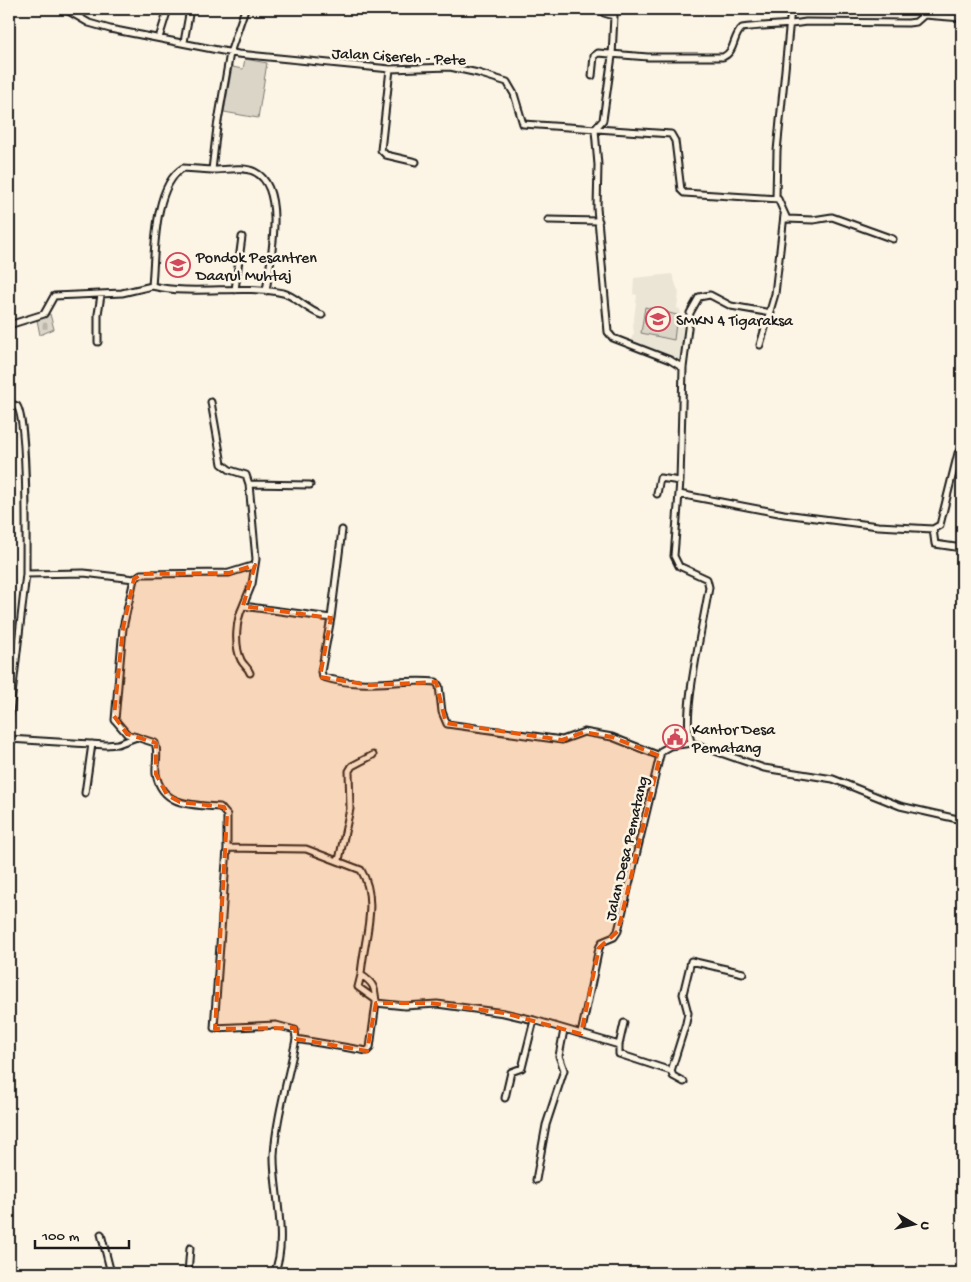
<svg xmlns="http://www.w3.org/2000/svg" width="971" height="1282" viewBox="0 0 971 1282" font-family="'Gochi Hand',sans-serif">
  <defs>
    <pattern id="cemetery-stones" width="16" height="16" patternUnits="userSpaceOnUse" patternTransform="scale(1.25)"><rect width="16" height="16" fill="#dbd5c8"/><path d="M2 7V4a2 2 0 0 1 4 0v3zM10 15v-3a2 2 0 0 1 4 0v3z" fill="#bbb6ab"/></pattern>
  </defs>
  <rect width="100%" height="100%" fill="#fcf5e5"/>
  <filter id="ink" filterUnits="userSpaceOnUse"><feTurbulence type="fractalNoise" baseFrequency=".02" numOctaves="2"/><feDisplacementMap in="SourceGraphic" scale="10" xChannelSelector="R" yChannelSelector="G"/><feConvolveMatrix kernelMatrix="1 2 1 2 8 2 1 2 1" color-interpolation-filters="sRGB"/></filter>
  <g filter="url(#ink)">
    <path fill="#ebe5d6" d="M672,274L679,293L677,308L680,309L683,324L681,361L670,359L637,345L631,339L634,333L633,326L637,295L633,294L634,278Z"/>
    <path fill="#dbd5c8" stroke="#7c7872" d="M245,59L267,63L258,118L224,112L232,67L243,69Z
      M645,307L677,315L674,340L641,333Z"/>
    <path fill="url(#cemetery-stones)" stroke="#7c7872" d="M50,314L54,329L40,335L37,320Z"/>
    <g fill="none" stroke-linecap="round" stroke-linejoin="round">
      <defs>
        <path id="street" d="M65,9L89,23L110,29L238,54L390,69L450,67L478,73L507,82L514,94L523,124L671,134L675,141L681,190L684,193L778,199L787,219L813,220L832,217L893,239
          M159,38L168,9
          M184,42L190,9
          M390,69L381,150L386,155L416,162
          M592,76L594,56L598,53L648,57H723C736,51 732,37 742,28C763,25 784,26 806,22L908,23L916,22L924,15L962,18
          M595,129L603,120L612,56L614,16L604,13L602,9
          M595,130L598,165L597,208L608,332L613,338L670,360L683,368L680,481L674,556L679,566L707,579L709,587C705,617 679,722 692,743L764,768L833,779L900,806L962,820
          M212,170C225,170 244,166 255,172C287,188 270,263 266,291
          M776,198L777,151L791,9
          M548,220L599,221
          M152,286C155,254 153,186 183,168L212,170L217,127L230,53L245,9
          M152,286C195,296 240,284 283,293C296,296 306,310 322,315
          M235,290L242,237
          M9,325L44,314L54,296L122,293L152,286
          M98,342V314L101,295
          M760,345L775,294L784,215
          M683,368L690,313L699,297L710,295L731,306L771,313
          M211,402L222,464L230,470L246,475L249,484L256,559L252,584L243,606L331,618L321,672L323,677C363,690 397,678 436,682L439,686L442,712L447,724L562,740L584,732L612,737L660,756
          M9,403L17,406C28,421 26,547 26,574L84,573L134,579L123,628L115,720L127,734L155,743C159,753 155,764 156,774C162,807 194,805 220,807L227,815V848L214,1028L276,1025L295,1030L296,1039C289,1076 276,1118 274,1155C273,1189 289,1242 274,1273
          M249,484L310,485
          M657,494L660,478L680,481
          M679,494L784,514L878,526L933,529L940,525L958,453L962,450
          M933,529L935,544L962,548
          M134,579L141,574L229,573L255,565
          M243,606C236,620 234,645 241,660C244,666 248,667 250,673
          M331,618L342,530
          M9,721L26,574
          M9,739L106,745L118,744L137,737
          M85,793L92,744
          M227,848L306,849L361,870C380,902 363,941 361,975C374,983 375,988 376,1003
          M339,860L350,809L349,771L352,766L373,755
          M361,975L358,987L376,1000
          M624,1023L619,1045V1054L671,1071L673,1076L684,1082
          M581,1034L599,948L602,942L614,937L618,931L661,751L670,746L692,743
          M296,1039L367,1051L370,1048L376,1003L405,1006L437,1004L504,1013L534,1020L619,1045
          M671,1071L686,1023L688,1013L683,994L691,961L743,973
          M505,1098L511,1072L522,1068L534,1020
          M536,1180L546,1125L564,1070L559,1056L564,1030
          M101,1234L111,1273
          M188,1273L190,1248"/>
      </defs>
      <use href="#street" stroke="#1c1c1c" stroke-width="9"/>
      <use href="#street" stroke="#fcf5e5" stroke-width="5"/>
    </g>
  </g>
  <path fill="#e8590c" fill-opacity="0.2" stroke="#e8590c" stroke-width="4" stroke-dasharray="10 6" stroke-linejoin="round" d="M255,565L243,606L331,618L320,677L370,685L436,682L446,723L562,740L584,732L612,737L660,756L618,931L599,948L581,1034L504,1013L430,1003H376L367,1051L296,1039L295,1028L215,1029L227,815L224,807L180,802L167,795L156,774V743L127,734L114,716L123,628L134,579L141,574L229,573Z"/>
  <defs>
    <symbol id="school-ring" viewBox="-11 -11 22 22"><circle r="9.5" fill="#fcf5e5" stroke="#d1495b" stroke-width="1.5"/><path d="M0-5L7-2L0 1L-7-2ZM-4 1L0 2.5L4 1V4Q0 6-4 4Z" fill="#d1495b"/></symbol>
    <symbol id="civic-ring" viewBox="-11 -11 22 22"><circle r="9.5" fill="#fcf5e5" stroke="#d1495b" stroke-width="1.5"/><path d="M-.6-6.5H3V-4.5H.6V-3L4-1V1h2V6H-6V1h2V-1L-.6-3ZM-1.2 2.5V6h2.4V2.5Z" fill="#d1495b"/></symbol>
  </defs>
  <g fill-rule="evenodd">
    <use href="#school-ring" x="164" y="251" width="28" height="28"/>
    <use href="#school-ring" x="644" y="305" width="28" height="28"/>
    <use href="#civic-ring" x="661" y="723" width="28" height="28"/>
  </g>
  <g text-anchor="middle" stroke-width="5" stroke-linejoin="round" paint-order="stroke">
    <g font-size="16" fill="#1c1c1c" stroke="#fcf5e5">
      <text transform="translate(399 55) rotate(3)" y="6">Jalan Cisereh - Pete</text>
      <text transform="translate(625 848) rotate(-77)" y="6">Jalan Desa Pematang</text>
    </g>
    <g font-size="16" fill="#1c1c1c" stroke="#fcf5e5" text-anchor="start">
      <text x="196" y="262">Pondok Pesantren<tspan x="196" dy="18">Daarul Muhtaj</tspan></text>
      <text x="676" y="325">SMKN 4 Tigaraksa</text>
      <text x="692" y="734">Kantor Desa<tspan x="692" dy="18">Pematang</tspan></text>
    </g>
  </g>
  <rect width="971" height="1282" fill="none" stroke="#fcf5e5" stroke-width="30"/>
  <rect x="15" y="15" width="941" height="1252" fill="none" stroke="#1c1c1c" stroke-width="2" filter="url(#ink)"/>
  <g transform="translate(914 1224) rotate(99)" stroke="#fcf5e5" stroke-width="4" paint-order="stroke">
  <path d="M0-4L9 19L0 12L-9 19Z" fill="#1c1c1c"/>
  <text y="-8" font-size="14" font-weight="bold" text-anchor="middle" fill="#1c1c1c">U</text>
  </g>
  <path d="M35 1240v8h94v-8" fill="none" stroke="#1c1c1c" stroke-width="2.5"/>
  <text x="42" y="1240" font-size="15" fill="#1c1c1c" stroke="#fcf5e5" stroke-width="4" paint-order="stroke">100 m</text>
</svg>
